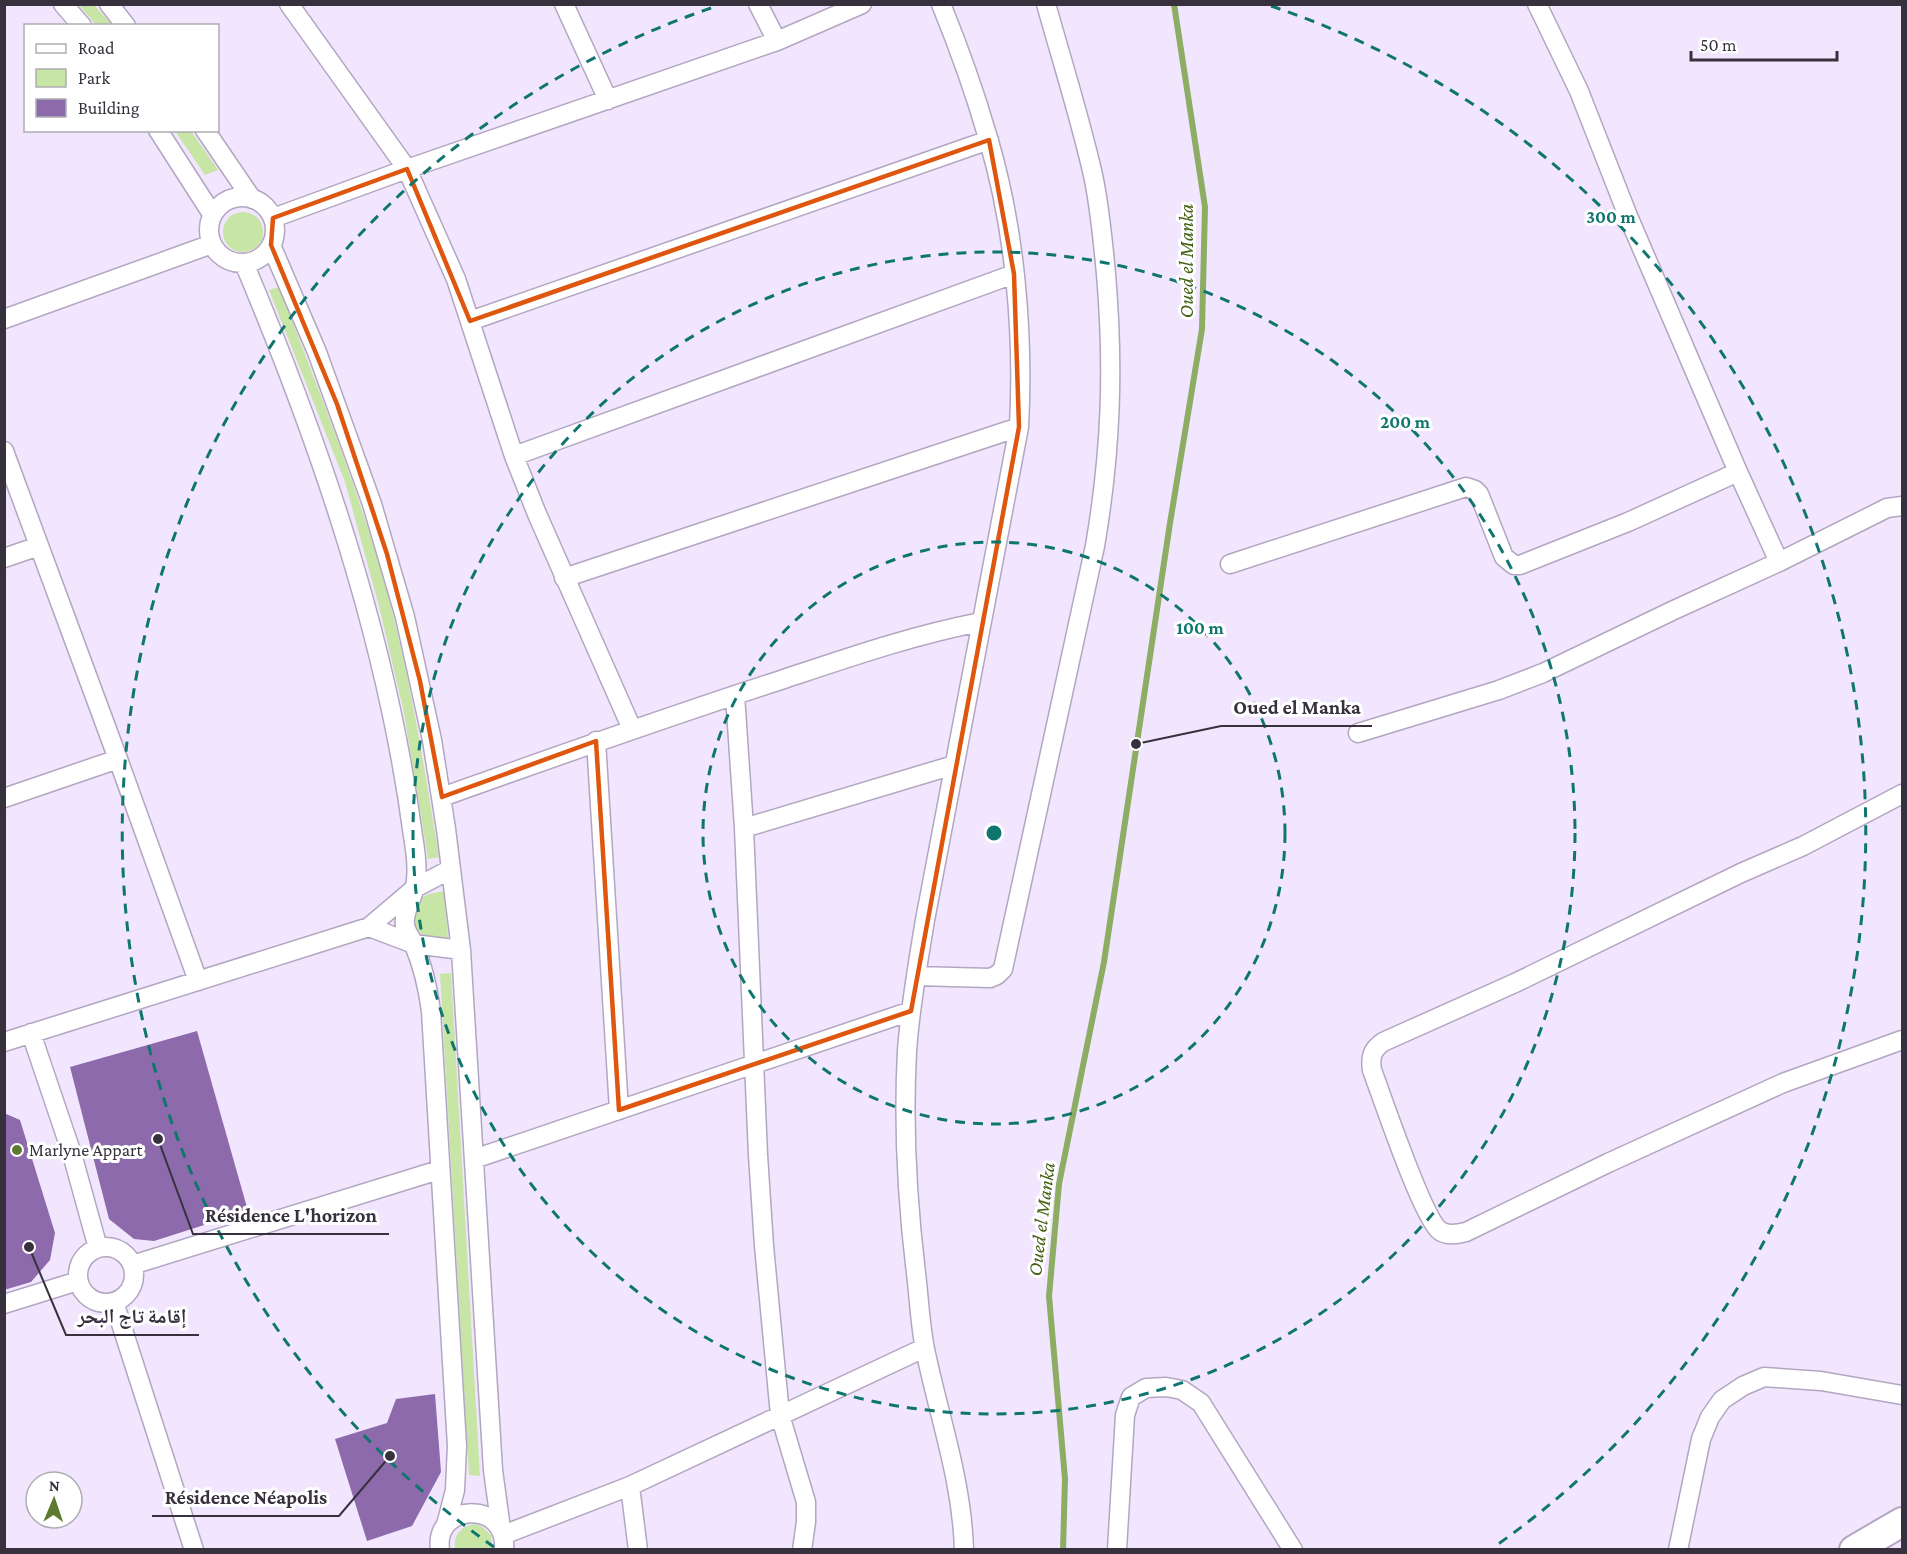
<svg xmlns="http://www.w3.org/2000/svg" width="1907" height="1554" viewBox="0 0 1907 1554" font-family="'Crimson Pro','Noto Naskh Arabic',serif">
  <rect width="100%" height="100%" fill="#f1e6fd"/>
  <path fill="#c7e5a4" d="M79,5H94L112,25H96Z
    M175,131H191L218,170L205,175Z
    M223 232a20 20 0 1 1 40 0a20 20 0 1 1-40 0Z
    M279,287C319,391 361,495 390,603C412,687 425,772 439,857L428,859L404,713L379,606L345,482L269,290Z
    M444,891L448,938C430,940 419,938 412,919L420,898L429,894Z
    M451,973L480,1476L469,1475L440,974Z
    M475,1524L481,1526L491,1535L493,1549H455C453,1535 461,1526 475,1524Z"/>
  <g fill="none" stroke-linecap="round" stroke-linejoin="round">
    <path stroke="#8dad65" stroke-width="6" d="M1063,1550L1065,1479L1049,1296L1059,1184L1104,962L1170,523L1202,329L1205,207L1174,4"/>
  </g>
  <path fill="#8d6aab" d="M197,1031L248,1211L154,1241L134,1239L109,1219L70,1067Z
    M4,1113L20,1120L55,1233L50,1260L31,1282L4,1290Z
    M435,1394L441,1472L412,1526L367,1541L335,1439L387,1423L396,1399Z"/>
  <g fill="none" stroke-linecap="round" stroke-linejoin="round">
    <defs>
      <path id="street" d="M63,4L82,26
        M109,4L126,26
        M289,4L407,169L456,279L514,456L537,514L632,729
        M564,4L608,100
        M758,4L777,41
        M941,4C959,48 975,93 988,138C1015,228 1024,333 1019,427L925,920C918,963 910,1007 907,1051C903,1125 907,1199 916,1273C919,1298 920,1324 925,1349C939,1417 962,1480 964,1550
        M1537,4L1579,91L1628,216L1738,472L1779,562
        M158,130L212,214
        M205,130L252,199
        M209 230a33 33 0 1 1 66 0a33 33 0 1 1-66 0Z
        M273,218L407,169L777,41L862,4
        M271,245L317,352L372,504L405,617L432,740L446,829L461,950L493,1470L501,1529
        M244,263C321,446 387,639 413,836C416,853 419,874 414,890C411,902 403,913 405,925C406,933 412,938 414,945C423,966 428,989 431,1011L457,1446L455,1490L446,1525
        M4,319L212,244
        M470,321L989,140
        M4,451L118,759L198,981
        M514,456L1014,274
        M4,558L39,546
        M1230,564L1466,487L1475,490L1479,494L1504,557L1514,565H1520L1628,522L1738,472
        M564,578L1019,427
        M735,695L744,828L758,1155L764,1246L780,1415L806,1502V1522L802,1550
        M1358,733L1499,690L1543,673L1674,610L1779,562L1887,508L1902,506
        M596,741L619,1110
        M1902,794L1803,846L1741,873L1515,983L1383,1042C1372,1050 1370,1057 1372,1070C1382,1097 1423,1219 1440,1231C1448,1236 1458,1234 1466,1232L1608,1163L1783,1083L1902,1040
        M442,797C554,757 667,717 781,680C847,658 913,635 981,622
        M4,798L118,759
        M744,828L954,765
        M369,927L414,944L461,950
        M916,976L990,978L997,975L1003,969L1095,546C1111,452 1114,369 1106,274C1103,241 1100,208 1093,175C1080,118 1062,61 1046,4
        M31,1033L72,1154L98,1248
        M4,1042L369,927L415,888L451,869
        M474,1159L911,1011
        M78 1275a28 28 0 1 1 56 0a28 28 0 1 1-56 0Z
        M132,1265L439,1170
        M114,1302L194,1550
        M4,1304L78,1281
        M630,1486L638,1550
        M503,1535L630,1486L924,1348
        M440,1550C433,1503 508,1499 504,1550
        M1117,1550L1125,1415L1131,1397L1146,1388L1166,1387L1182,1390L1201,1403L1293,1550
        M1678,1550L1701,1439L1710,1417L1722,1400L1743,1386L1764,1377L1821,1381L1902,1395"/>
      <path id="primary" d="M1854,1550L1902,1522"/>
    </defs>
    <use href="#street" stroke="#b3a6c1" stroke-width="21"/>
    <use href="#primary" stroke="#b3a6c1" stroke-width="32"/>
    <use href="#street" stroke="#fff" stroke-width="18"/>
    <use href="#primary" stroke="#fff" stroke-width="28"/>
  </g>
  <path fill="none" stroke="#df570e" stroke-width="4.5" stroke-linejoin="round" d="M989,140L1014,274L1019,427L911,1011L619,1110L596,741L442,797L420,681L387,554L337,404L271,245L273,218L407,169L470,321Z"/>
  <g fill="none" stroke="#0f766e" stroke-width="3" stroke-dasharray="10 8">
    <circle cx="994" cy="833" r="291"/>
    <circle cx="994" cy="833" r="581"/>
    <path d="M494 1547A872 872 0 0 1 717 6M1271 6A872 872 0 0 1 1494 1547"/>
  </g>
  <circle fill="#5c7b31" stroke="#fff" stroke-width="2" cx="17" cy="1150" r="6"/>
  <g text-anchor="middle" stroke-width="6" stroke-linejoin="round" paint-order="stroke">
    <g font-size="18" fill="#36313c" stroke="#fff" text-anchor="start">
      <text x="29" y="1156">Marlyne Appart</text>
    </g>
    <g font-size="20" font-style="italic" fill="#436013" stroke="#fff">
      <text transform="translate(1186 261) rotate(-90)" y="7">Oued el Manka</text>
      <text transform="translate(1041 1219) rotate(-83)" y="7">Oued el Manka</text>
    </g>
  </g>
  <circle cx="994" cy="833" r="9" fill="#0f766e" stroke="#fff" stroke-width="3"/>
  <g font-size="18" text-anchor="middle" font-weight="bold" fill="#0f766e" stroke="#fff" stroke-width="6" stroke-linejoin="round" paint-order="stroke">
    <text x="1611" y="223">300 m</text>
    <text x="1405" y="428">200 m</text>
    <text x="1200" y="634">100 m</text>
  </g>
  <path fill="none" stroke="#36313c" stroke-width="2" d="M1136 744L1221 726H1372M158 1139L193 1234H389M29 1247L66 1335H199M390 1456L339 1516H152"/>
  <g fill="#36313c" stroke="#fff" stroke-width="2">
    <circle cx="1136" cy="744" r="6"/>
    <circle cx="158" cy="1139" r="6"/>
    <circle cx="29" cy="1247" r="6"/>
    <circle cx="390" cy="1456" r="6"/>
  </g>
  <g font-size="20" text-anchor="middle" font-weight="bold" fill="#36313c" stroke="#fff" stroke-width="6" stroke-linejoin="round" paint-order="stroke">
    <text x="1297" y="714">Oued el Manka</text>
    <text x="291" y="1222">Résidence L'horizon</text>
    <text x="132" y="1323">إقامة تاج البحر</text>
    <text x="246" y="1504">Résidence Néapolis</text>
  </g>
  <rect width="1907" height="1554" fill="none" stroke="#36313c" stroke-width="12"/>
  <rect x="24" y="24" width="195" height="108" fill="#ffffff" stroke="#afadb1" stroke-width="1.5"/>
  <rect x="36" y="44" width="30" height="9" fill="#ffffff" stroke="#afadb1" stroke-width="1.5"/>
  <text x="78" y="54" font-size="18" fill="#36313c">Road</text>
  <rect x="36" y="69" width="30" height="18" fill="#c7e5a4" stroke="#afadb1" stroke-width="1.5"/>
  <text x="78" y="84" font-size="18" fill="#36313c">Park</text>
  <rect x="36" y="99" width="30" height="18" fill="#8d6aab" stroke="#afadb1" stroke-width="1.5"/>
  <text x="78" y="114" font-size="18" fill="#36313c">Building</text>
  <g transform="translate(54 1500) rotate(2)"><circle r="28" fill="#ffffff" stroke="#afadb1" stroke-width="1.5"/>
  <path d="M0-4.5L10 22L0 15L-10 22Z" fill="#5c7b31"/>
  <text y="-9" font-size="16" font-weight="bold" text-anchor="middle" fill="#36313c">N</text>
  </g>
  <path d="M1691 51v9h146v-9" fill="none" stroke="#36313c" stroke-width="3"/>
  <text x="1700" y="51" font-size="18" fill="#36313c" stroke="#ffffff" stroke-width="4.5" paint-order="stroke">50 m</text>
</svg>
